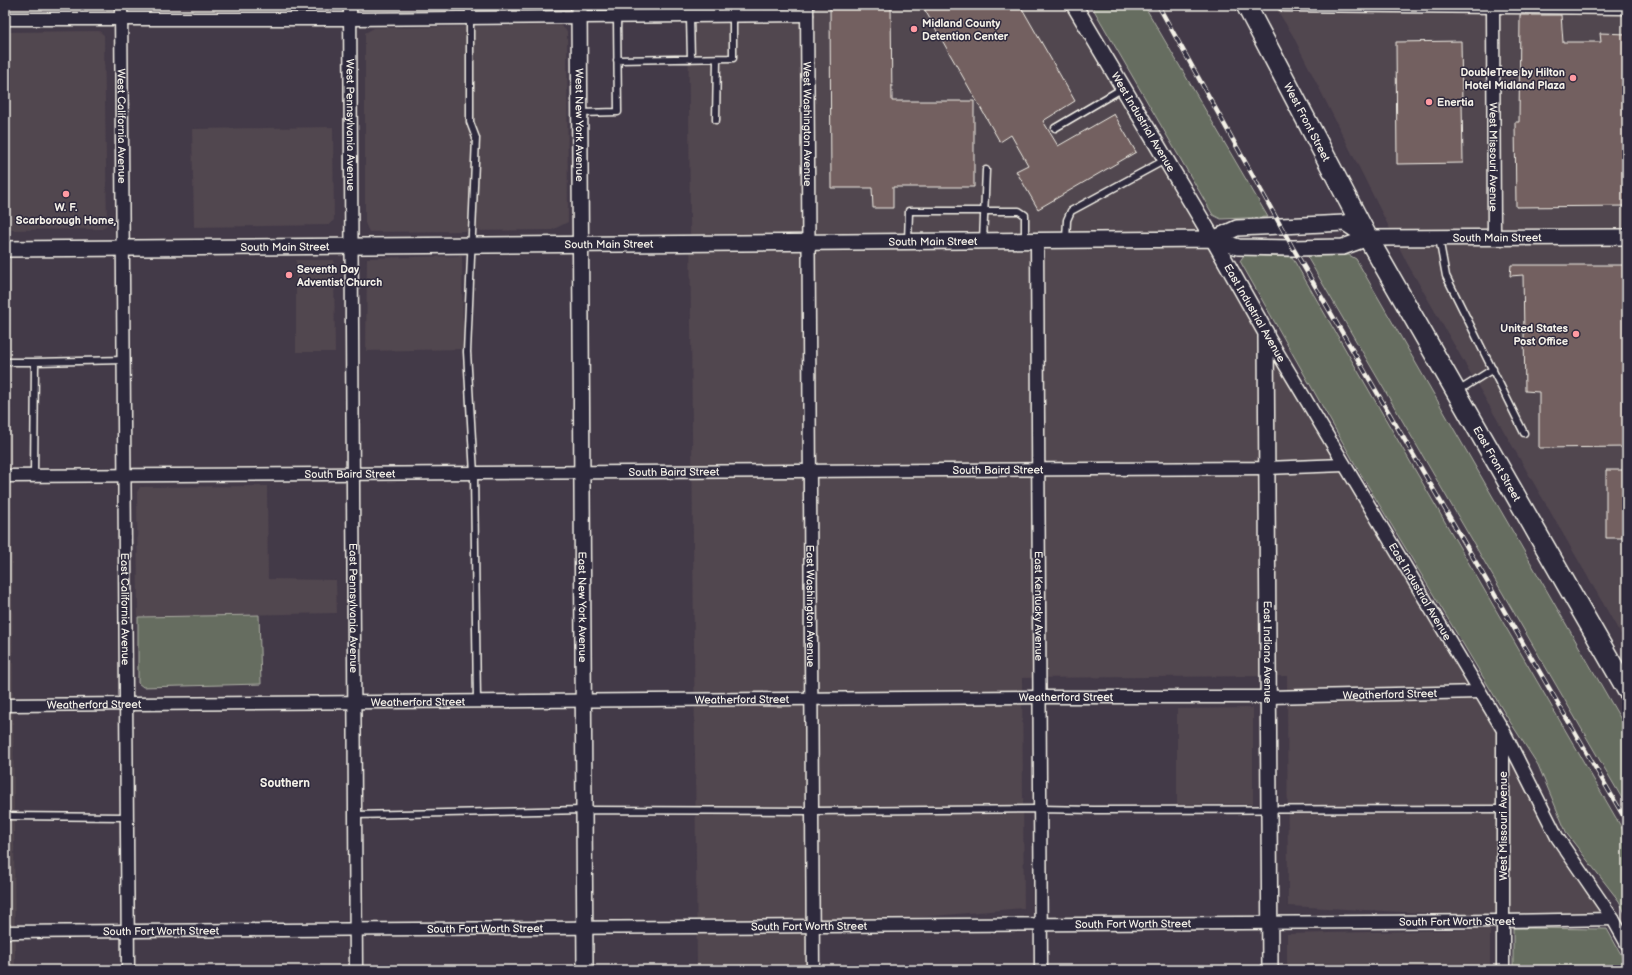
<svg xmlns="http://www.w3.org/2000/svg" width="1632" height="975" viewBox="0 0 1632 975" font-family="'Balsamiq Sans',sans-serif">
  <rect width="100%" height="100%" fill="#433a48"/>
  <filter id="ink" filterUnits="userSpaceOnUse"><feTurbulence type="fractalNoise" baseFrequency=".025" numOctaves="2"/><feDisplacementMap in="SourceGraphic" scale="8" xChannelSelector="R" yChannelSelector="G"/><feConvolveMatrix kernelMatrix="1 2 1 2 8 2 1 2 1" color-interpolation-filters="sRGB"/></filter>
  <g filter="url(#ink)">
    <path fill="#51464f" d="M366,5H557L366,7Z
      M688,5H1078L1611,923L1288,906L1287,676L1022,678L1024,908L813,927V970H697Z
      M1274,5H1627V645L1407,263L1292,34Z
      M560,25L567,31L568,222L552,230L369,232L365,223V33L374,28Z
      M99,31L104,35L107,225L102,229L5,230V32Z
      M333,127L334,220L329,225L194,227L192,129Z
      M462,256L463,349L366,351L367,258Z
      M296,260H334L335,352H296Z
      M5,262H10L15,970H5Z
      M267,486L268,579L336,580L337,613L138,617L137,492L140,487Z
      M1253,708V804L1177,805V709Z
      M1490,929V970H1287V934Z"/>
    <path fill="#666d60" stroke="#adafa4" d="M1091,5H1144L1268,217L1221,219L1213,215Z
      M1244,255L1292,257L1627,837V917L1619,901L1567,834L1538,765L1507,717L1359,471L1240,261Z
      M1306,255H1349L1356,259L1627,730V807Z
      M259,615L261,684L143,687L138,683V617Z
      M1513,928L1607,929L1627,965V970H1513Z"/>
    <path fill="#736160" stroke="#f4f1e8" d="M830,5H891L892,101H974V187H893V208H873L872,188H831Z
      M922,5H1020L1075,101L1043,121L1058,146L1114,114L1136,152L1038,209L1016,171L1028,165L1011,135L1000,142Z
      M1520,15H1561L1563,42H1601L1600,33L1627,34V206L1516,207L1515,122H1519Z
      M1461,41L1463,163L1397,164L1396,42Z
      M1511,265H1627V447L1539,448V392L1525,391L1523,275L1510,276Z
      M1606,470H1627V538H1606Z"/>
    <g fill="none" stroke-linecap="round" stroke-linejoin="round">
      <defs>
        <path id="service" d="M468,5L470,18V122L476,138L467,352L474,474L477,701
          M690,17L691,59
          M617,60L733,58V16
          M580,113L618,112L617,17
          M716,120L717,59
          M1055,128L1123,88
          M1439,238L1446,276L1524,433
          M1066,240L1067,220L1071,211L1165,160
          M983,241L986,170
          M908,242L909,211H1019L1025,215V240
          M5,362H35
          M1458,391L1493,369
          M34,476L35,362L124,360
          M355,815L584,810L812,811L1040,809L1094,810L1503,809
          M5,816L127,817"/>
        <g id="minor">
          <path id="s1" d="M121,5L128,970"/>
          <path id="s2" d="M350,5L356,970"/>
          <path id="s3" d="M807,5L813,970"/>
          <path d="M1284,5L1627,8"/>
          <path id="s4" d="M1493,5L1494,238"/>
          <path d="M5,19H350L807,15"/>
          <path id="s5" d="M1037,241L1041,970"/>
          <path id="s6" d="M1266,333L1503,730L1557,837L1613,919L1627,944"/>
          <path id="s7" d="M5,476L1266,468L1344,465"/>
          <path id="s8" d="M5,705L1039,697H1268L1479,692"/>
          <path id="s9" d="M5,932L1503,921L1613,919"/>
          <path d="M1503,970V733"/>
        </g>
        <g id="tertiary">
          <path id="s10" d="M579,5L585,970"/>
          <path id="s11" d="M1074,5L1213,239L1266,333L1270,970"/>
          <path d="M1213,239L1237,228L1345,223L1368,238"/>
          <path id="s12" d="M5,249L1213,239L1238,247L1293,248L1343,247L1368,238L1627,237"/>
        </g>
        <g id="primary">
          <path id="s13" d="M1246,5L1368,238L1627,690"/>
        </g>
      </defs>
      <use href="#service" stroke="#f4f1e8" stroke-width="9"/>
      <use href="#minor" stroke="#f4f1e8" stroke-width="15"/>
      <use href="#tertiary" stroke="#f4f1e8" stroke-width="18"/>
      <use href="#primary" stroke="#f4f1e8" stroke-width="22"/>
      <use href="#service" stroke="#2f2a3d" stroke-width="6"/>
      <use href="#minor" stroke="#2f2a3d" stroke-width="12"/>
      <use href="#tertiary" stroke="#2f2a3d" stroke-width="15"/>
      <use href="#primary" stroke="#2f2a3d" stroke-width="19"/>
      <defs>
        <path id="rail" d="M1158,5L1293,248L1627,822"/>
      </defs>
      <use href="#rail" stroke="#f4f1e8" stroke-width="4.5"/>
      <use href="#rail" stroke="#2f2a3d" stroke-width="3" stroke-dasharray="9" stroke-linecap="butt"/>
    </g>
  </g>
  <g fill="#ff9aa2" stroke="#2f2a3d" stroke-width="1.5">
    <circle cx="914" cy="29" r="4"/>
    <circle cx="1573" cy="78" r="4"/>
    <circle cx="1429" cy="102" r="4"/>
    <circle cx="66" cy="194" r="4"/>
    <circle cx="289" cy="275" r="4"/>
    <circle cx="1576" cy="334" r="4"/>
  </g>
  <g text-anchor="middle" stroke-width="3" stroke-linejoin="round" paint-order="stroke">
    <g font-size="11" font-weight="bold" fill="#f4f1e8" stroke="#2f2a3d" text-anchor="start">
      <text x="922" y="27">Midland County<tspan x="922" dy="13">Detention Center</tspan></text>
      <text x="1565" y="76" text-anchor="end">DoubleTree by Hilton<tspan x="1565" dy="13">Hotel Midland Plaza</tspan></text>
      <text x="1437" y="106">Enertia</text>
      <text x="66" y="211" text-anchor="middle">W. F.<tspan x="66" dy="13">Scarborough Home,</tspan></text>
      <text x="297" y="273">Seventh Day<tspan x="297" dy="13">Adventist Church</tspan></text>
      <text x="1568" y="332" text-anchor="end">United States<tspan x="1568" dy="13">Post Office</tspan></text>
    </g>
    <g font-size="11" fill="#f4f1e8" stroke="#2f2a3d">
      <text dy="4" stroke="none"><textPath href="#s11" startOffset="136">West Industrial Avenue</textPath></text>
      <text dy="4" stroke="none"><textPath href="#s13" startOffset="132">West Front Street</textPath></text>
      <text dy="4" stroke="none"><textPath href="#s3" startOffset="119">West Washington Avenue</textPath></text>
      <text dy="4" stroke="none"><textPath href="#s2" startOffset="120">West Pennsylvania Avenue</textPath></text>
      <text dy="4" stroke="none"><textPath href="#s10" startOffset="120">West New York Avenue</textPath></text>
      <text dy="4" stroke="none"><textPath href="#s1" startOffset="121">West California Avenue</textPath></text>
      <text dy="4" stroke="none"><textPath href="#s4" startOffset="152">West Missouri Avenue</textPath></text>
      <text dy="4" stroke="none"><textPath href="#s12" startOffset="1495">South Main Street</textPath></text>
      <text dy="4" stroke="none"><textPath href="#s12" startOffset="928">South Main Street</textPath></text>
      <text dy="4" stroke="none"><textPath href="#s12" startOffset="604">South Main Street</textPath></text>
      <text dy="4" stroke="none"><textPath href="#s12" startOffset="280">South Main Street</textPath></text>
      <text transform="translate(1255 313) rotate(60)" y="4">East Industrial Avenue</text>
      <text dy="4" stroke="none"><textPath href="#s13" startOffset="523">East Front Street</textPath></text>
      <text dy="4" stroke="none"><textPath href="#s7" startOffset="993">South Baird Street</textPath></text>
      <text dy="4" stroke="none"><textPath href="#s7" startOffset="669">South Baird Street</textPath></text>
      <text dy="4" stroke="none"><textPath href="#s7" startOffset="345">South Baird Street</textPath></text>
      <text dy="4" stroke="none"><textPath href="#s6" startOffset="301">East Industrial Avenue</textPath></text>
      <text dy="4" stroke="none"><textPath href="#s3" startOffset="601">East Washington Avenue</textPath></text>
      <text dy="4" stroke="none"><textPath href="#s5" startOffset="365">East Kentucky Avenue</textPath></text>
      <text dy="4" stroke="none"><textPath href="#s10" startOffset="602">East New York Avenue</textPath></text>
      <text dy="4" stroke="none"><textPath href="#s2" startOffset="603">East Pennsylvania Avenue</textPath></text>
      <text dy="4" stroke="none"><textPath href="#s1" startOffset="604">East California Avenue</textPath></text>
      <text dy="4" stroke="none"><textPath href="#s11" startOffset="699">East Indiana Avenue</textPath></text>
      <text dy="4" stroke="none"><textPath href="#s8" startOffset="1385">Weatherford Street</textPath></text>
      <text dy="4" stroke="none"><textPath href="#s8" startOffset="1061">Weatherford Street</textPath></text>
      <text dy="4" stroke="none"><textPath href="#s8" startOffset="737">Weatherford Street</textPath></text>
      <text dy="4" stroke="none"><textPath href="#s8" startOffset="413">Weatherford Street</textPath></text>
      <text dy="4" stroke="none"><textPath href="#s8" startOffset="89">Weatherford Street</textPath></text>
      <text transform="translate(1503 826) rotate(-90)" y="4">West Missouri Avenue</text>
      <text dy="4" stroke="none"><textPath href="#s9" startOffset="1452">South Fort Worth Street</textPath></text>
      <text dy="4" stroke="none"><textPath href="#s9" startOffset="1128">South Fort Worth Street</textPath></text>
      <text dy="4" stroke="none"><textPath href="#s9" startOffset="804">South Fort Worth Street</textPath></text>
      <text dy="4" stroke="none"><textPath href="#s9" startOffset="480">South Fort Worth Street</textPath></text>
      <text dy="4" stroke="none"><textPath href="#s9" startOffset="156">South Fort Worth Street</textPath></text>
    </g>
    <g font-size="12" font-weight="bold" fill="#f4f1e8" stroke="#2f2a3d">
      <text x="285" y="787">Southern</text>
    </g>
  </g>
  <rect width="1632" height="975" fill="none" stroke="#2f2a3d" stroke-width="20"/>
  <rect x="10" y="10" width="1612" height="955" fill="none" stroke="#f4f1e8" stroke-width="1.5" filter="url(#ink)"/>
</svg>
